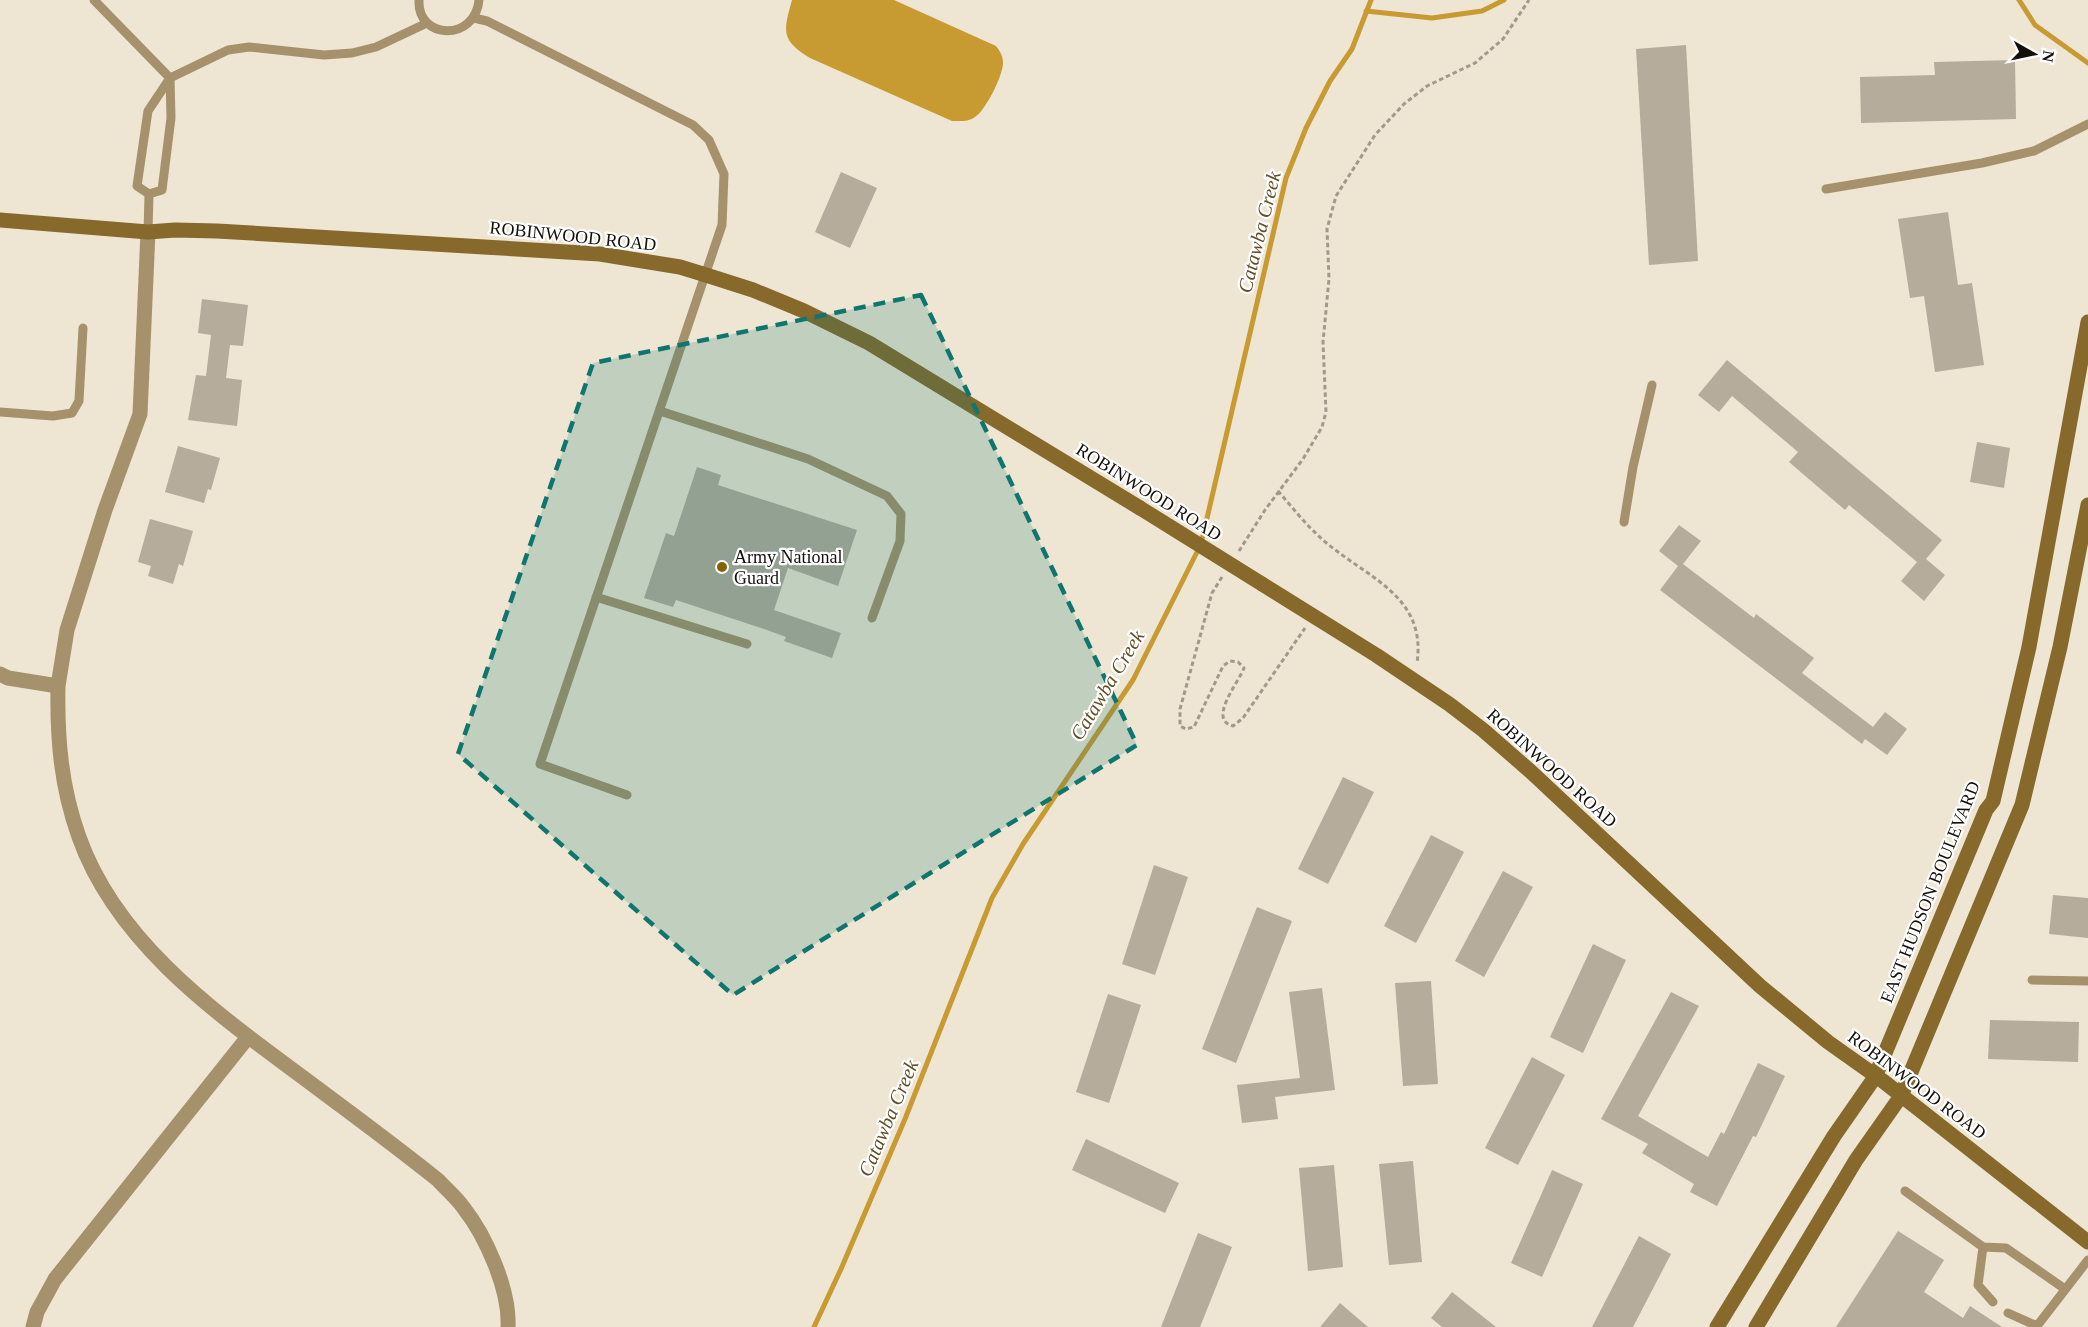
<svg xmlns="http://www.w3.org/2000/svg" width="2088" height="1327" viewBox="0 0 2088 1327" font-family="'Times New Roman',serif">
  <rect width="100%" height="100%" fill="#eee5d2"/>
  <path fill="#c89a32" d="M792,0H894L996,46C1000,51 1003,56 1003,63C1003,75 986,110 975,117C968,122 961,121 952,121L810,58C781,40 783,32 792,0Z"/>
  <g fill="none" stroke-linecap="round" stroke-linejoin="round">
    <path stroke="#c89a32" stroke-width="5" d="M2019,0L2035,25L2088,63
      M1366,11L1432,18L1482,11L1504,0
      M814,1327L841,1269L905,1119L992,898L1023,844L1133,680L1201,544L1286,178L1306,128L1330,81L1352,49L1371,0"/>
  </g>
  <path fill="#b5ac9b" d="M1686,45L1698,261L1649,265L1636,49Z
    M2015,60L2016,119L1861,123L1860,77L1935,75L1934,62Z
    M841,172L877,188L850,248L815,232Z
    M1948,212L1958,285L1972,283L1984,365L1935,372L1924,296L1910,298L1898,219Z
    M202,299L248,305L243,346L230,345L226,378L242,380L237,426L188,420L196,375L206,376L211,335L198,333Z
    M1727,360L1942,540L1926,559L1945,575L1924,601L1901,581L1917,562L1849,505L1845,510L1789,462L1798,452L1732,396L1719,412L1698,395Z
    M1977,442L2010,448L2004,488L1970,482Z
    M178,446L220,458L211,490L208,489L204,503L165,492Z
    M697,467L721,475L718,485L857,530L838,586L788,568L774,610L841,633L832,658L784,641L786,637L764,629L676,600L673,607L644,598L666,533L674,536Z
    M150,519L193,531L183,566L179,564L173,584L148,576L151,566L138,562Z
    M1679,525L1701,541L1683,564L1754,618L1756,614L1814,658L1802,673L1873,727L1885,712L1907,729L1887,755L1865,739L1862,744L1660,590L1678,566L1659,551Z
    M1343,777L1374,792L1328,884L1298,869Z
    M1431,835L1464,852L1416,943L1384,926Z
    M1154,865L1188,877L1155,975L1122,964Z
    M1503,871L1533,887L1484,977L1455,961Z
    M2053,895L2088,898V938L2049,934Z
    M1257,907L1292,921L1236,1063L1202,1049Z
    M1593,944L1626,960L1583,1053L1550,1037Z
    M1431,981L1438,1084L1403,1086L1395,983Z
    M1322,988L1335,1090L1275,1097L1278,1119L1242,1123L1237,1085L1300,1078L1289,992Z
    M1671,992L1699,1006L1638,1116L1708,1157L1721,1132L1724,1134L1758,1063L1785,1076L1756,1137L1753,1136L1717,1206L1690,1192L1694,1184L1642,1153L1648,1144L1601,1119Z
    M1108,994L1141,1005L1109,1103L1076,1092Z
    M1990,1020L2079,1022L2078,1062L1988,1059Z
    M1532,1057L1565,1075L1518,1165L1485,1148Z
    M1086,1139L1179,1183L1165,1213L1072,1170Z
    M1413,1161L1422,1262L1389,1265L1379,1164Z
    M1334,1165L1343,1267L1308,1271L1299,1168Z
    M1552,1170L1583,1184L1542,1277L1511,1263Z
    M1898,1231L1944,1260L1924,1292L1963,1318L1970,1306L2002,1327H1836Z
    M1198,1233L1232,1247L1200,1327H1161Z
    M1639,1236L1671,1254L1633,1327H1592Z
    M1452,1292L1496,1327H1442L1431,1318Z
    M1340,1303L1368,1327H1320Z"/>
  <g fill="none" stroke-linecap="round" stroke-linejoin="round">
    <path stroke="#a19a8c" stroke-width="3" stroke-dasharray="4.5 3" stroke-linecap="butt" d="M1278,491C1292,507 1306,525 1322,539C1364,577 1427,594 1417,663
      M1239,551L1265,510L1303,459L1322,427L1326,412L1323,342L1329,279L1327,229L1336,196L1375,135L1404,104L1427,86L1475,63L1503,39L1529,0
      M1222,577L1212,593L1180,709V726L1186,729L1194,727L1223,666L1230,661L1238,662L1244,668C1239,682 1207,720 1233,726L1243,718L1305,628"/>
    <path stroke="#a5926c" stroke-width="9" d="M94,0L170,78L171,118L162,190L149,194L137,186L148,111L170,78L228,50L249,47L324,55L352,53L376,47L427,23
      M419,0C417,40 475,42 479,0
      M474,18L487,21L693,125L709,140L724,174L722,225L540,764L627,795
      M1826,189L1982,163L2034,151L2088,124
      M148,232L149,194
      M660,411L808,459L887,496L901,514L900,541L872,618
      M0,412L53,416L72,413L79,401L83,328
      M1624,522L1633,467L1652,385
      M596,597L747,644
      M2032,980L2088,981
      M1905,1191L1983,1247L1978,1285L1993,1302
      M1983,1247L2006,1248L2065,1289
      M2008,1313L2037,1326L2088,1260"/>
    <path stroke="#a5926c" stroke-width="15" d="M0,674L8,678L58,686L67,630L105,510L140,414L148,232
      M58,686C57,739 61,787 79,837C116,941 212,1010 297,1073C344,1108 392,1143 438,1180C446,1189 456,1197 463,1207C486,1236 510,1290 508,1327
      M33,1327L37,1312L55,1279L248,1037"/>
    <path stroke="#86692b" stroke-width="15" d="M0,220L148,232L175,230L217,231L600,254L680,267L706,275L753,290L804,311L869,343L1140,508
      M1262,584L1376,655L1449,704L1483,730L1529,770L1760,986L1828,1042L1883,1081L2088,1242
      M1717,1327L1834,1136L1875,1077L1986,810L1993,801L2029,647L2088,322
      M1756,1327L1856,1160L1901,1096L2022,805L2060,647L2088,505"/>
    <path stroke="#86692b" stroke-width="15" d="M1140,508L1262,584"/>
  </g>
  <path fill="#0f766e" fill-opacity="0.2" stroke="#0f766e" stroke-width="4.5" stroke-dasharray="12 8" stroke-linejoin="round" d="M921,295L1137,745L733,995L458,754L593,363Z"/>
  <circle fill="#876300" stroke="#fff" stroke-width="2" cx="722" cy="567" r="6"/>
  <g text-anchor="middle" stroke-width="4.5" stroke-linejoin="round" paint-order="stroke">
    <g font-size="18" fill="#13100a" stroke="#fff">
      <text transform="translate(573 236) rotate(6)" y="6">ROBINWOOD ROAD</text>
      <text transform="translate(1149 492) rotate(32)" y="6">ROBINWOOD ROAD</text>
      <text transform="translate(1552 768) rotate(42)" y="6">ROBINWOOD ROAD</text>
      <text transform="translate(1930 892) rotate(-68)" y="6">EAST HUDSON BOULEVARD</text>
      <text transform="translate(1917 1085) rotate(37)" y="6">ROBINWOOD ROAD</text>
    </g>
    <g font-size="18" fill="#13100a" stroke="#fff" text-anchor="start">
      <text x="734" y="563">Army National<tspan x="734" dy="21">Guard</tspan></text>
    </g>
    <g font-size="20" font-style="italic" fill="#634f27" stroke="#fff">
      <text transform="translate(1259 232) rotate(-76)" y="7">Catawba Creek</text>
      <text transform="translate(1107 685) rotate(-59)" y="7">Catawba Creek</text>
      <text transform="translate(888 1118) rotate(-67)" y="7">Catawba Creek</text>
    </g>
  </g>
  <g transform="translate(2034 54) rotate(99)" stroke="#ffffff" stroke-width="4.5" paint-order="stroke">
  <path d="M0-4.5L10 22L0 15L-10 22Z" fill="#13100a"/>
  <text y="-9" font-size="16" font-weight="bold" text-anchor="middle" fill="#13100a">N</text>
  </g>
</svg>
